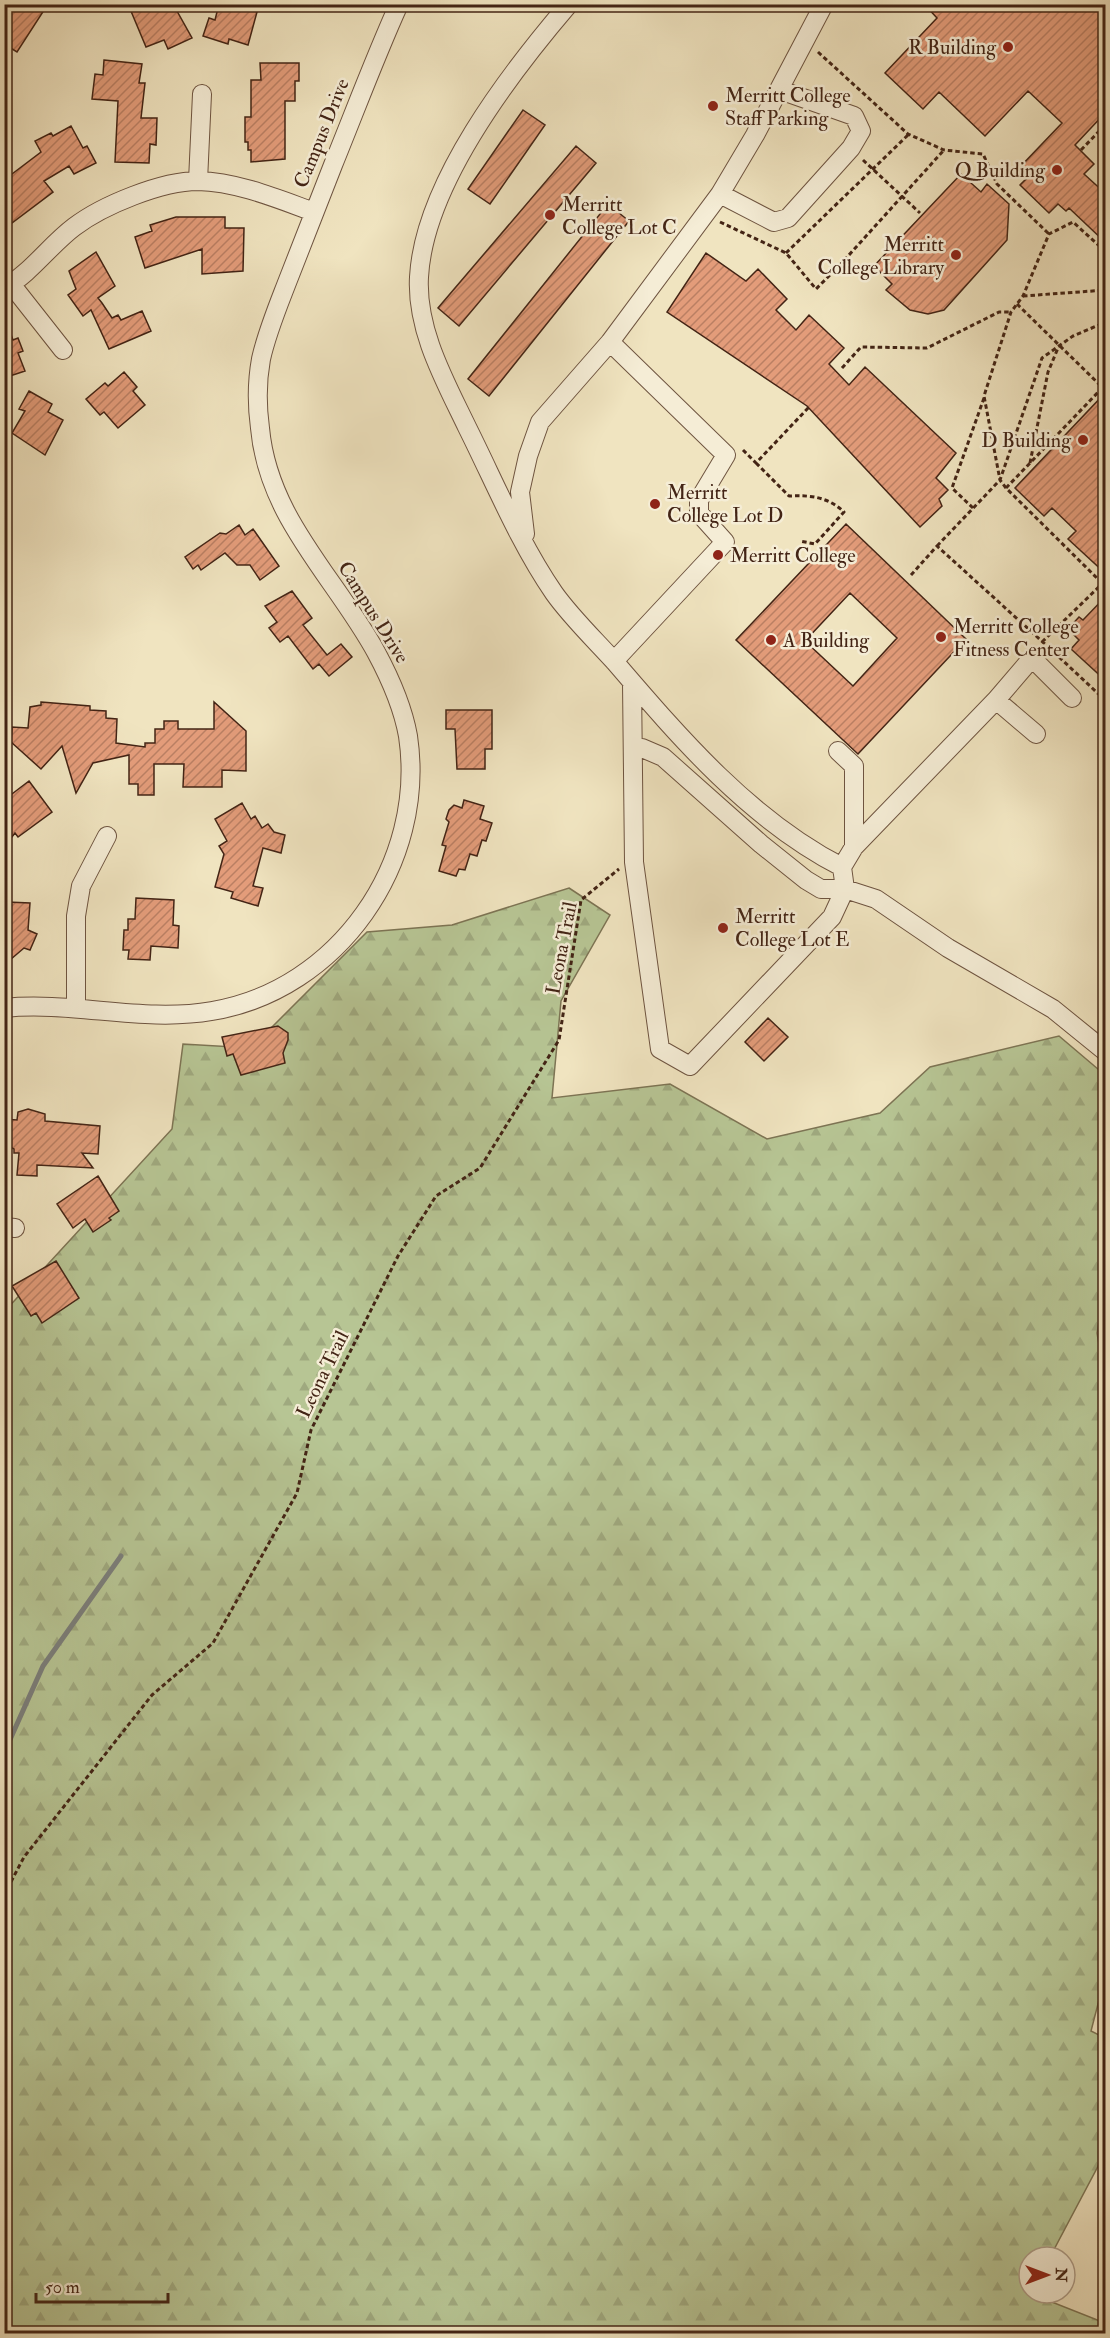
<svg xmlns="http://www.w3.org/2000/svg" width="1110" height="2338" viewBox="0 0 1110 2338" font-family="'IM FELL Double Pica',serif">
  <defs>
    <pattern id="forest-firs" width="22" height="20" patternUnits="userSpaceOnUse" patternTransform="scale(1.5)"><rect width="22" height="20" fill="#b7c594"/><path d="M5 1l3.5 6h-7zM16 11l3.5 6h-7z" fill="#9fa97f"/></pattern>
    <pattern id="building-hatch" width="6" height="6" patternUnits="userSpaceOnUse" patternTransform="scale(1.5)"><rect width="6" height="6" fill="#e39c7a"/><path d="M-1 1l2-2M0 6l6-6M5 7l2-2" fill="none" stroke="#ba7f63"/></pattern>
  </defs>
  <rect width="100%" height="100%" fill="#f0e4c0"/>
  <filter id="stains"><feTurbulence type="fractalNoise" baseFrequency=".00333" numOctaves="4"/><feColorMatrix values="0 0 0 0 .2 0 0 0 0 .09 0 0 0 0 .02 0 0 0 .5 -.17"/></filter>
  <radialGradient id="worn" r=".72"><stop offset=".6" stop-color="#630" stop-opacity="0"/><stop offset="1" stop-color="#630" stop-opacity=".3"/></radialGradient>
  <path fill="url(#forest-firs)" stroke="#7d7454" stroke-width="1.5" d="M569,888L610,915L561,1001L552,1098L670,1084L767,1139L880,1113L930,1067L1059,1036L1105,1075L1106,1287L1097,1333L1106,1384V1973L1091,2031L1105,2038V2153L1050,2257H1029V2293L1105,2323V2333H5L4,1312L172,1129L183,1044L251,1048L367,932L452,925Z"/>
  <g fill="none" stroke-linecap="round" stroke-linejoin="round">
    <path stroke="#7b7f7b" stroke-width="5" d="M4,1753L43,1666L121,1556"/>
  </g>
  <path fill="url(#building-hatch)" stroke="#432415" stroke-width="1.5" fill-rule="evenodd" d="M4,4H48L17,52L4,44Z
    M128,4H173L192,38L168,49L164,40L146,47Z
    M219,4H231L257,12L248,45L229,39L228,44L203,36L209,18L215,20Z
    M924,4H1106V112L1075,145L1094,164L1084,174L1106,194V243L1069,208L1066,211L1058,204L1049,213L1020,185L1031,174L1021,166L1062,123L1028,91L985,136L939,92L923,109L885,73L937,18Z
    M104,60L142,64L139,83H145L141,118H157L156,145L150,144L149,163L115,162L118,101L92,99L95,74L103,75Z
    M260,63H299V81H295V101H285V159L251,162V150H248V142H245V117H251V80H261Z
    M523,110L545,125L490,204L468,189Z
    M71,126L83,148L87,146L96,163L74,174L69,166L44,181L53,192L4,229V180L41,152L35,141L51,133L53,136Z
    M576,146L596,163L459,326L438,308Z
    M961,174L981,192L987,184L1009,204L1007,240L944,310L928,314L910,310L886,290L892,284L874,266Z
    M608,204L629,221L489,396L468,379Z
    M176,217H225V228H244L243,271L202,274V249L145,268L135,237L152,231L150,225Z
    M96,252L115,286L98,298L102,303L112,318L118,315L121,320L142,311L151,331L109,349L91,310L83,316L68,295L76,289L69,271Z
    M706,253L746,281L758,269L787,299L776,310L796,330L809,315L844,348L829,364L849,385L865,367L956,453L936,478L948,490L939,499L942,506L920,527L807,406L667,312Z
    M6,321L13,340L18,338L23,351L18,353L25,371L4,378Z
    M124,372L137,387L133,391L145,405L118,428L104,412L100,415L86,399L105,383L108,386Z
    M29,391L52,404L48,412L63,420L45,455L12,433L25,411L19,409Z
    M1106,392V574L1068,539L1076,531L1052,508L1044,516L1015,488Z
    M846,524L966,639L858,754L736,640ZM850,593L897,638L853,686L805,641Z
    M239,525L245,535L253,529L279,566L260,580L250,565H237L225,553L201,570L198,565L193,569L185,557L220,533L226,534Z
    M292,591L312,618L303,625L327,655L341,644L352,657L329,676L319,664L313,669L288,636L280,642L269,628L277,622L265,606Z
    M1106,596V681L1071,649L1079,640L1068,629L1079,617L1083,620Z
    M41,702L90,706V710L106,711V718L117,719L116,743L145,747V743H155V729H164V721H178V729H214V702L246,731V771L222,770V787H183L184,764H154V795H138V784H129V755L93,763L76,793L62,746L41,769L11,742L12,727L28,728L30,707L41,705Z
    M446,710H492V749H485V769H457L455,729H446Z
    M29,781L52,812L18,837L15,833L4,847V800Z
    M464,800L484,806L480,819L492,823L486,841L482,840L477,856L470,854L465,870L459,869L456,876L439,871L446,846L442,845L449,822L446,819L449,810L454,805L462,808Z
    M242,803L251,819L255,816L262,828L268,824L274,832L285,835L281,853L263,848L253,886L263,888L258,906L231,898L233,892L215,887L224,854L219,846L227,841L215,819Z
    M136,898L174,900L173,925L179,926L178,948L151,946L150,960L128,959L129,950H123L124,930H128V919H135Z
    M7,902L30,903L28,930L37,934L30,950L24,948L4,965Z
    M768,1018L788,1037L764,1061L745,1042Z
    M278,1026L288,1033V1040L283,1053L285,1063L241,1075L233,1054L227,1056L222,1037Z
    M28,1109L45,1114V1121L100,1126L98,1154L82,1153L93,1168L37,1165V1176L17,1175L19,1153H14V1149L10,1147L4,1146V1119L17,1120L18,1112Z
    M98,1176L119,1211L109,1218L111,1220L93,1232L85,1219L73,1228L57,1204Z
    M56,1261L79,1298L42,1323L36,1313L31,1316L12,1286Z"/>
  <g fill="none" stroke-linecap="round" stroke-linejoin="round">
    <defs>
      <path id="minor" d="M569,4C510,73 424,184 419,277C416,330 445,381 467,427C495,483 519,542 554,593C571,617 594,639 614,661C680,738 750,820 842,867L845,889L876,899L948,948L1053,1009L1106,1052
        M198,181L202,94
        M720,194L774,222L788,218L851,148L861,131L854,116L780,90
        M11,284L63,350
        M4,288C31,273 50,245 74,227C103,205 162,181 198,181C238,182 278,199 314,212
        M610,342L726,455L699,500V513L725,542L614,661
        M525,534L520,492L528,456L540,422L610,342L720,194L755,135L824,4
        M632,683L634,862L660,1049L690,1066L832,917L845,889H821L806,880L761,844L663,757L642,748H633
        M996,700L1032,658L1072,698
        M838,751L854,766V847
        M842,867L854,847L996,700L1036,734
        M4,1008C73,1001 143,1023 212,1011C338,990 427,863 408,736C403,708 390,678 376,652C335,577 268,518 260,428C257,406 257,381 261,359C267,332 278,306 288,280C303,242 318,203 333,165C355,111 375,57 399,4
        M76,1008V916L81,886L107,836
        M4,1227L15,1228"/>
    </defs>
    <use href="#minor" stroke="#6e5440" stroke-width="20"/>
    <path stroke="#432415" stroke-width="3" stroke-dasharray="4.5 3" stroke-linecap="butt" d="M818,52L908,134L944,150L983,154L997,184L1049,234
      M1081,150L1106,124
      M863,160L920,213
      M720,222L786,253L816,289L839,266H874
      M786,253L908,135
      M839,266L944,150
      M1023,296L1106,290
      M1017,304L1102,387
      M842,368L861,347L927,348L999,312H1011
      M743,450L756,463L809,407
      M756,463L789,496C811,495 828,497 844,512L815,544L800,541
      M1030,463L1048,372L1058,348
      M1006,488L1000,480L984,396L1011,312L1023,296L1049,234L1073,222L1106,252
      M973,508L952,488L984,398
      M937,546L1000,480L1042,358L1073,336L1106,322
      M911,575L937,546L1045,644
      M1102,583L1006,488L1106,384
      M1042,642L1106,580
      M1059,657L1106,701
      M4,1895L24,1857L152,1695L213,1643L297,1493L311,1430L398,1256L436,1196L480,1168L559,1040L581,900L619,869"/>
    <use href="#minor" stroke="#f5edd6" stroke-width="18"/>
  </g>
  <g fill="#8f2418" stroke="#f5edd6" stroke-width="2">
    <circle cx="1008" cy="47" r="6"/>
    <circle cx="713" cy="106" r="6"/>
    <circle cx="1057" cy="170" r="6"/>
    <circle cx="550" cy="215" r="6"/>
    <circle cx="956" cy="255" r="6"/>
    <circle cx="1083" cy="440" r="6"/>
    <circle cx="655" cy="504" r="6"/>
    <circle cx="718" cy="555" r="6"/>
    <circle cx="941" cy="637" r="6"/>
    <circle cx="771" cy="640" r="6"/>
    <circle cx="723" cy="928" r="6"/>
  </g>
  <g text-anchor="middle" stroke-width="5" stroke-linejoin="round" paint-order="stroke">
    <g font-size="20" fill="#432415" stroke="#f5edd6" text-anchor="start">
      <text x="996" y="54" text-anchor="end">R Building</text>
      <text x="725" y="102">Merritt College<tspan x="725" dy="23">Staff Parking</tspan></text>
      <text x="1045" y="177" text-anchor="end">Q Building</text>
      <text x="562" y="211">Merritt<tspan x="562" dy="23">College Lot C</tspan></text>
      <text x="944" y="251" text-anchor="end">Merritt<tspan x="944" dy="23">College Library</tspan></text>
      <text x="1071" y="447" text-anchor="end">D Building</text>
      <text x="667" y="499">Merritt<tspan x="667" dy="23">College Lot D</tspan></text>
      <text x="730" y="562">Merritt College</text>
      <text x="953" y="633">Merritt College<tspan x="953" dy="23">Fitness Center</tspan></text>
      <text x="783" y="647">A Building</text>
      <text x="735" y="923">Merritt<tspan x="735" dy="23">College Lot E</tspan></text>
    </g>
    <g font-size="20" fill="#432415" stroke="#f5edd6">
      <text transform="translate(321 133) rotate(-68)" y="7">Campus Drive</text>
      <text transform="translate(374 612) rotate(58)" y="7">Campus Drive</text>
      <text transform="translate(561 948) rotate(-79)" y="7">Leona Trail</text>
      <text transform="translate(322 1374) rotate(-64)" y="7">Leona Trail</text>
    </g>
  </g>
  <rect width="1110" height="2338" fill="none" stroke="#f0e4c0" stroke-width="24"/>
  <rect x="6" y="6" width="1098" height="2326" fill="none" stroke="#432415" stroke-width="3"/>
  <rect x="12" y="12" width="1086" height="2314" fill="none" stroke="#432415" stroke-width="1.5"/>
  <g transform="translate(1047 2275) rotate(90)"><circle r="28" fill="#f5edd6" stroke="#ae9d89" stroke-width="1.5"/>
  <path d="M0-4.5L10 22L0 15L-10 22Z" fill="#8f2418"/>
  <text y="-9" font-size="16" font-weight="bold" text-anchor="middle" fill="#432415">N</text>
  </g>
  <path d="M36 2293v9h132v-9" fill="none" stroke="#432415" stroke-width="3"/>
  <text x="45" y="2293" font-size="18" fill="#432415" stroke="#f5edd6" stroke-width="4.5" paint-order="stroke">50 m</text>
  <rect width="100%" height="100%" filter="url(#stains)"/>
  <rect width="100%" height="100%" fill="url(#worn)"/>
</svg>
